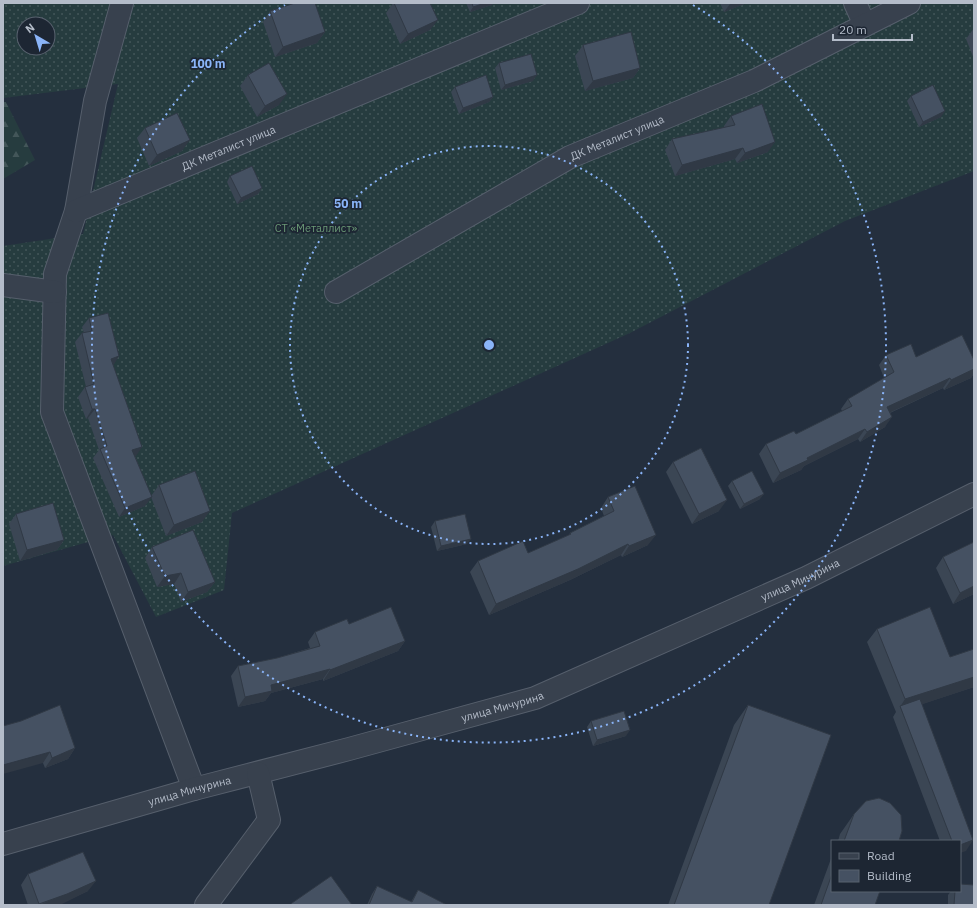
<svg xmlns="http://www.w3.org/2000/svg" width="977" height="908" viewBox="0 0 977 908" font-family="'IBM Plex Sans',sans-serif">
  <defs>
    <pattern id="forest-firs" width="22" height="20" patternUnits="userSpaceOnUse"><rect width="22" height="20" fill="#263c3f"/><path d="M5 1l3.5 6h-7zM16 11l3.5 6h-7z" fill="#435659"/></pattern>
    <pattern id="garden-dots" width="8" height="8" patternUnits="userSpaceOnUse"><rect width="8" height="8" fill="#263c3f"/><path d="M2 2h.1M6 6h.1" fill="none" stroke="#435659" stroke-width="1.8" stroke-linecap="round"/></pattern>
  </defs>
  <rect width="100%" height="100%" fill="#242f3e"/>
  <path fill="url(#forest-firs)" d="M3,102H6L35,160L3,179Z"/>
  <path fill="url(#garden-dots)" fill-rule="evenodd" d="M3,3H974V171L845,221L630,333L232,513L224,590L156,617L113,535L3,566V246L83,234L118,84L3,98ZM24,24H48V48H24Z"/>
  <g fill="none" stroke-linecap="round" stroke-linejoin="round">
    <defs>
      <g id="minor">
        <path d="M122,3L95,101L76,211L55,274L52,412L194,789"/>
        <path d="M855,3L865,25"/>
        <path id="s1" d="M76,211L578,3"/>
        <path d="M3,285L55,292"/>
        <path id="s2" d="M336,292L570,157L754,81L909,3"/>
        <path id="s3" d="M3,844L194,789L349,749L535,698L806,578L974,494"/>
        <path d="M206,905L269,820L258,773"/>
      </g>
    </defs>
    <use href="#minor" stroke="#565f6c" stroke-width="24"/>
    <use href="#minor" stroke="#38414e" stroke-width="22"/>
  </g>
  <path fill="#3b4654" d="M393,3H430V30L400,44L386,13Z
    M466,3H493L492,5L470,12Z
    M720,3H747L724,12Z
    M270,11L325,32L317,43L275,57L263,22Z
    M974,28V59L966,39Z
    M583,45L640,68L633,78L585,91L575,56Z
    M499,63L533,81L501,90L495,68Z
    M248,75L279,105L257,117L240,86Z
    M455,87L493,97L489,102L459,114L451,92Z
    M911,96L941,117L919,127L907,101Z
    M731,116L768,152L737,163L735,159L675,176L665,150L672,139L724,128V126Z
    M145,128L182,151L149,166L137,138Z
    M230,176L262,188L258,194L237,204L227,182Z
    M89,318L113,365L136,456H135L151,496L159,485L202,522L166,536L151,497L145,506L119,517L93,458L99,450L88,418L86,419L78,397L85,387H86L75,342L82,333H84L82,327Z
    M886,355L974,360V373L971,378L944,390L943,388L890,413L885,427L860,442L858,439L804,466L801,470L773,483L759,454L766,444L796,434L842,411L841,409L848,399L884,378L879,365Z
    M673,462L719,511L692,524L666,472Z
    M732,481L760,499L740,509L728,486Z
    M608,497L648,545L622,557L621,555L570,580L489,615L470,572L478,561L528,553L569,535L570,533L604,516L601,508Z
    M16,514L64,540L57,550L20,561L9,524Z
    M435,521L467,544L437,551L431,527Z
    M974,542V594L953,604L936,568L943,557Z
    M152,547L215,582L207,592L181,602L174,584L157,587L145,558Z
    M349,624L405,641L398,651L323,681V679L271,693L265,701L238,707L231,676L238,666L277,658L310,648L308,642L315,632Z
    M877,629L950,657L974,649V687L922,704L966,851L960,841H940L893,717L896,712L867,642Z
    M748,705L769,905H668L734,725Z
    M21,721L75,748L68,759L45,768L43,763Z
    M591,721L626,736L593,746L587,727Z
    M854,814L899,841H838L840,834Z
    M832,856V891L875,905H814Z
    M28,874L88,891L58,905H28L21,885Z
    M377,886L411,902L418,890L447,905H367L372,894Z
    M951,891H960L974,905H948V895Z"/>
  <path fill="#303945" d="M485,3H493L492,5L470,12L473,7Z
    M732,3H747L724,12L730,4Z
    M438,20L430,30L400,44L408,34Z
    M325,32L317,43L275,57L283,47Z
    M640,68L633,78L585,91L593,81Z
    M537,75L533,81L501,90L505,85Z
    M287,94L279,105L257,117L265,106Z
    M493,97L489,102L459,114L463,108Z
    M945,111L941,117L919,127L923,122Z
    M190,140L182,151L149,166L157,155Z
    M775,142L768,152L737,163L745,153Z
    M743,148L735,159L675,176L682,165Z
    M262,188L258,194L237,204L241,198Z
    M119,356L113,366L111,359Z
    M974,369V373L971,378L944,390L951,380Z
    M950,378L943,388L880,417L887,407Z
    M92,409H95L88,418L86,419Z
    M892,417L885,427L860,442L867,432Z
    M865,429L858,439L804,466L801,470L773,483L780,473L807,458Z
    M142,447L136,456L126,459L132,450Z
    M764,494L760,499L740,509L744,504Z
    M152,497L145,506L119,517L125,508Z
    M727,500L719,511L692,524L699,514Z
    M210,511L202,522L166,536L174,525Z
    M656,535L648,545L622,557L629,546Z
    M471,539L467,544L437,551L441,546Z
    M64,540L57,550L20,561L27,550Z
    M628,544L621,555L570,580L489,615L496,604Z
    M181,573L174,584L157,587L165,576Z
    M215,582L207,592L181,602L188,592Z
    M974,586V594L953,604L960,593Z
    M405,641L398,651L323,681L330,670Z
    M330,669L323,679L271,693L265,701L238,707L245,697L271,685Z
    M974,677V687L902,711L900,707L905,699Z
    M630,730L626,736L593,746L597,740Z
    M75,748L68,759L45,768L52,758Z
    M50,752L43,763L3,774V765Z
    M973,840L966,851L960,853V845Z
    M96,881L88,891L60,905H39Z"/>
  <path fill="#455162" stroke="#303945" d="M295,3H315L325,32L283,47L270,11Z
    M394,3H430L438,20L408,34Z
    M472,3H485L473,7Z
    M631,32L640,68L593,81L583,45Z
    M531,54L537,75L505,85L499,63Z
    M269,63L287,94L265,106L248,75Z
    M486,75L493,97L463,108L455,87Z
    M933,85L945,111L923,122L911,96Z
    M762,104L775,142L745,153L743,148L682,165L672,139L735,125L731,116Z
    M177,113L190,140L157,155L145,128Z
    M252,166L262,188L241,198L230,176Z
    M108,313L119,356L111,359L142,447L132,450L152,497L125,508L100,449L107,446L95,409H92L85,387L94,384L82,333L92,331L89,318Z
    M962,335L974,360V369L951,380L950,378L887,407L892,417L867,432L865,429L807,458L808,460L780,473L766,444L794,431L796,434L852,406L848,399L894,372L886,355L911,344L916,357Z
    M701,448L727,500L699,514L673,462Z
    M195,471L210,511L174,525L159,485Z
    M752,471L764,494L744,504L732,481Z
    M635,486L656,535L629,546L628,544L578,569L496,604L478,561L523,541L528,553L571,534L570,533L614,511L608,497Z
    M53,503L64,540L27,550L16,514Z
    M465,514L471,539L441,546L435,521Z
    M193,530L215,582L188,592L181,573L165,576L152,547Z
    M974,542V586L960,593L943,557Z
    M391,607L405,641L330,670V669L271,685L272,691L245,697L238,666L277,658L320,646L315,632L347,619L349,624Z
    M930,607L950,657L974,649V677L905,699L877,629Z
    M920,699L973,840L960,845V841H952L900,706Z
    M60,705L75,748L52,758L50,752L3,765V726L21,721Z
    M748,705L831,735L769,905H674Z
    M624,711L630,730L597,740L591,721Z
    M879,798L890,803L901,815L902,831L899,841H844L854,814L866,801Z
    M83,852L96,881L67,894L39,904L28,874Z
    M832,874V891H880L875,905H821Z
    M331,876L352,905H290L292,903Z
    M960,884L974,885V905H954L955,891H960Z
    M377,886L412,902L418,890L447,905H369Z"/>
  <g fill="none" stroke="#8ab4f8" stroke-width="2" stroke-dasharray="2 4">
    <circle cx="489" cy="345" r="199"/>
    <path d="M693 5A397 397 0 1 1 285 5"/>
  </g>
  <g text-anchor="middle" stroke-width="3.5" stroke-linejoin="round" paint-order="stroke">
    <g font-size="11" fill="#b4bcc9" stroke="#1d2633">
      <text dy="4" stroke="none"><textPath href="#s2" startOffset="321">ДК Металист улица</textPath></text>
      <text dy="4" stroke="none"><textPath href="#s1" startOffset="165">ДК Металист улица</textPath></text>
      <text dy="4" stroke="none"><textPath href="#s3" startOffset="842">улица Мичурина</textPath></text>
      <text dy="4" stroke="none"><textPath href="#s3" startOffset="518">улица Мичурина</textPath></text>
      <text dy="4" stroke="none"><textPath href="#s3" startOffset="194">улица Мичурина</textPath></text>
    </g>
    <g font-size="11" fill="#6b9a76" stroke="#1d2633">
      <text x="316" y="232">СТ «Металлист»</text>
    </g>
  </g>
  <circle cx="489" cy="345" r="6" fill="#8ab4f8" stroke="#1d2633" stroke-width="2"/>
  <g font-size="12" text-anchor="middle" font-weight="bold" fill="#8ab4f8" stroke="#1d2633" stroke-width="3.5" stroke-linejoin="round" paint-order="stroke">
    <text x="208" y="68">100 m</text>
    <text x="348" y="208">50 m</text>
  </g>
  <rect width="977" height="908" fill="none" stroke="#b4bcc9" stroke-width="8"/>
  <rect x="831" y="840" width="130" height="52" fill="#1d2633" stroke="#59626f"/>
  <rect x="839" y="853" width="20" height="6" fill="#38414e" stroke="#59626f"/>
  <text x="867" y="860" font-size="12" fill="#b4bcc9">Road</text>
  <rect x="839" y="870" width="20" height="12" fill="#455162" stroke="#59626f"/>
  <text x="867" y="880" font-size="12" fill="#b4bcc9">Building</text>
  <g transform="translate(36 36) rotate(322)"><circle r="19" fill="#1d2633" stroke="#59626f"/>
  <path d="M0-3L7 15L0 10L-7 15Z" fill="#8ab4f8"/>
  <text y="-6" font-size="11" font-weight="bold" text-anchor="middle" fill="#b4bcc9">N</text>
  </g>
  <path d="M833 34v6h79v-6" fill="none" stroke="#b4bcc9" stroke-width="2"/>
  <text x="839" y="34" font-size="12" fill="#b4bcc9" stroke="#1d2633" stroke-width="3" paint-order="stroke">20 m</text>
</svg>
